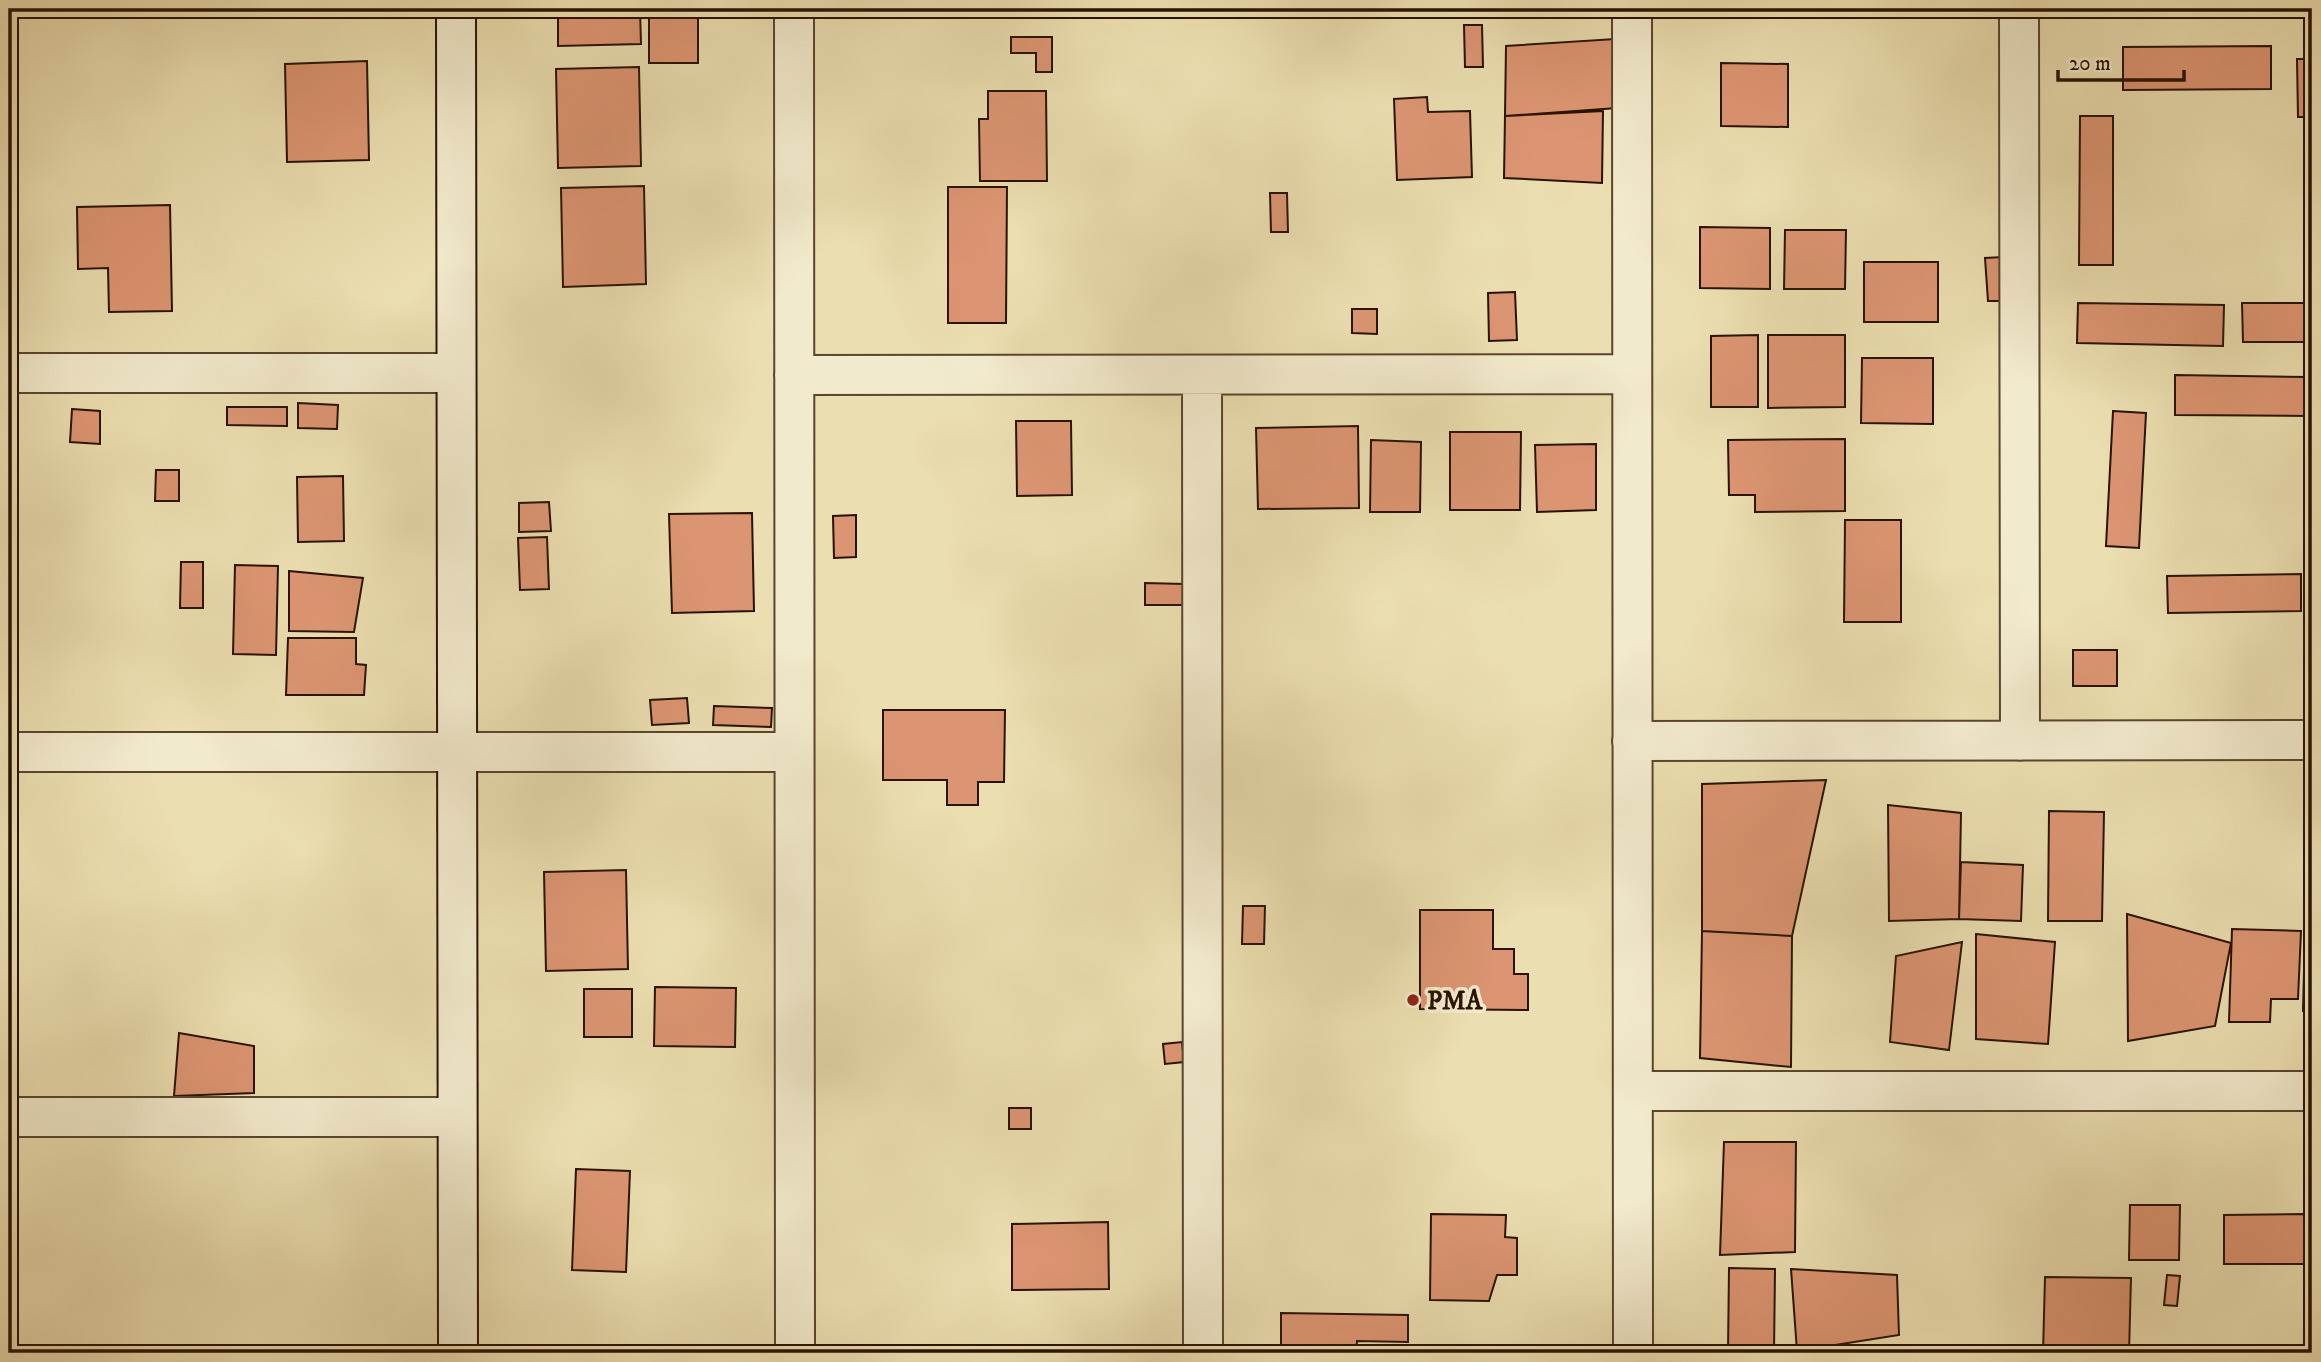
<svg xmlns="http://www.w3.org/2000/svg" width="2321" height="1362" viewBox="0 0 2321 1362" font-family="'IM FELL DW Pica',serif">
  <rect width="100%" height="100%" fill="#ebdeb0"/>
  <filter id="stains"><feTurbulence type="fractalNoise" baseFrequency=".00286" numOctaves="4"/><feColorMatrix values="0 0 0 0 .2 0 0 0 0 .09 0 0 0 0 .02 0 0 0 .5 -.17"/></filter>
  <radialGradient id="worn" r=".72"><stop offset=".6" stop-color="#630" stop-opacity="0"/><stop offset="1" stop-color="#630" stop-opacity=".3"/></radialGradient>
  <path fill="#dc9572" stroke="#291200" stroke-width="2" d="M558,9H640L641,44L558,46Z
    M649,18H698V63H649Z
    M1464,25H1482L1483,67H1465Z
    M1011,37H1052V72H1036V53H1011Z
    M1615,39L1617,108L1505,116L1506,46Z
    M2271,46V89L2123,90V47Z
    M2297,59H2312V117H2298Z
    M367,61L369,160L287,162L285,64Z
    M1721,63L1788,64V127L1721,126Z
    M639,67L641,166L558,168L556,69Z
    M988,91H1046L1047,181H980L979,119H988Z
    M1427,97L1428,112L1470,111L1472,177L1397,180L1394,99Z
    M1603,111L1602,183L1504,178L1505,116Z
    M2080,116H2113V265H2079Z
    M2305,126H2312V192H2305Z
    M644,186L646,284L563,287L561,188Z
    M948,187H1007L1006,323H948Z
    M1270,193H1287L1288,232H1271Z
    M170,205L172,311L109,312L108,268L78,269L77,207Z
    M1700,227L1770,228V289L1700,288Z
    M1785,230H1846L1845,289H1784Z
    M2003,257L2006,301H1988L1985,258Z
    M1864,262H1938V322H1864Z
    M1515,292L1517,340L1489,341L1488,293Z
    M2078,303L2224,305L2223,346L2077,343Z
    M2242,303H2312V342H2243Z
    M1352,309H1377V334L1352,333Z
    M1758,335V407H1711V336Z
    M1768,335H1845V407L1768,408Z
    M1862,358H1933V424L1861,423Z
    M2175,375L2308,377V416L2175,415Z
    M298,403L338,405L337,429L298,428Z
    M227,407H287V426L227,425Z
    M72,409L100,411V444L70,442Z
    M2113,411L2146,413L2139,548L2106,546Z
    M1016,421H1071L1072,495L1017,496Z
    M1358,426L1359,508L1258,509L1256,428Z
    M1450,432H1521L1520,510H1450Z
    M1845,439V511L1755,512V495H1729L1728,440Z
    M1371,440L1421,442L1420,512H1370Z
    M1596,444V510L1537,512L1535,445Z
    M156,470H179V501H155Z
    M343,476L344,541L298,542L297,477Z
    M549,502L551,531L519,532V503Z
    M752,513L754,611L672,613L669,514Z
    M856,515V557L834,558L833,516Z
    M1845,520H1901V622H1844Z
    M547,537L549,589L520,590L518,538Z
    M181,562H203V608H180Z
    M235,565L278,566L276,655L233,654Z
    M289,571L363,578L354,632L289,631Z
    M2301,574V611L2168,613L2167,576Z
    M1145,583L1185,584V605H1145Z
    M288,638H356V664L366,665L364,695H286Z
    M2073,650H2117V686H2073Z
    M687,698L689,723L652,725L650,700Z
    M714,706L772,708L771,727L713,725Z
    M883,710H1005L1004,782H978V805H947V780H883Z
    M1826,780L1792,936L1702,931V784Z
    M1888,805L1961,813L1959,919L1889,921Z
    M2049,811L2104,812L2102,921H2048Z
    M1961,862L2023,865L2021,921L1959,919Z
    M626,870L628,969L546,971L544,872Z
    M1243,906H1265L1264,944H1242Z
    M1420,910H1493V949H1514V974H1528V1010L1420,1009Z
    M2127,914L2231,943L2215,1026L2128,1041Z
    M2232,929L2301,931L2298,999H2271L2270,1022H2229Z
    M1702,931L1792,936L1791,1067L1700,1058Z
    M2305,931H2312V1011H2303Z
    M1976,934L2055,942L2048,1044L1976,1039Z
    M1962,942L1949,1050L1890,1042L1896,956Z
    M655,987L736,988L735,1047L654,1046Z
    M584,989H632V1037H584Z
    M179,1033L254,1046V1093L174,1096Z
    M1182,1042L1184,1062L1165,1064L1163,1044Z
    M1009,1108H1031V1129H1009Z
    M1724,1142H1796L1795,1252L1720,1255Z
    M576,1169L630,1171L626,1272L572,1270Z
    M2130,1205H2180L2179,1260H2129Z
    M1431,1214L1506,1215L1505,1237L1517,1238V1275H1497L1489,1301L1430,1300Z
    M2305,1214V1264H2224V1215Z
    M1108,1222L1109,1289L1012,1290V1224Z
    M1729,1268L1775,1269L1774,1353H1728Z
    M1791,1269L1897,1275L1899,1335L1797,1351Z
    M2167,1275L2180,1276L2177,1306L2164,1305Z
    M2045,1277L2131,1278L2129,1353H2043Z
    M1281,1313L1408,1315V1342L1357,1341L1356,1353H1281Z"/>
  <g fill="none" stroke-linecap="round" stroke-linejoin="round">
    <defs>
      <path id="street" d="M794,9L795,1353
        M1632,9L1633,1353
        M2019,9L2020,741
        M9,373H456
        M794,375L1632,374
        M1202,375L1203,1353
        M1632,741L2312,740
        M9,752H794
        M1633,1091H2312
        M9,1117H457"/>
      <path id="secondary" d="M456,9L458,1353"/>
    </defs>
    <use href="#street" stroke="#5a452c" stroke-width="42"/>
    <use href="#secondary" stroke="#291200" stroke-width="42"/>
    <use href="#street" stroke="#f2eacc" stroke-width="38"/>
    <use href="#secondary" stroke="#f2eacc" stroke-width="38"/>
  </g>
  <circle fill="#8f2418" stroke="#f2eacc" stroke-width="2.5" cx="1413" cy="1000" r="7"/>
  <g text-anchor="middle" stroke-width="7" stroke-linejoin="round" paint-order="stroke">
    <g font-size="26" font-weight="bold" fill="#291200" stroke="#f2eacc" text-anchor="start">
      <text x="1427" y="1009">PMA</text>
    </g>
  </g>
  <rect width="2321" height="1362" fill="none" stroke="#ebdeb0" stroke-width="35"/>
  <rect x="10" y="10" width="2300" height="1341" fill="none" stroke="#291200" stroke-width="3.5"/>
  <rect x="18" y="18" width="2286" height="1327" fill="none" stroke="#291200" stroke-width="2"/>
  <path d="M2058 70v10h126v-10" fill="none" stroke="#291200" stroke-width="3.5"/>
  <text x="2069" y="70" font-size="21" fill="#291200" stroke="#f2eacc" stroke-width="5" paint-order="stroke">20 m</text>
  <rect width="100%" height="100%" filter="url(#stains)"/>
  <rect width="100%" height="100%" fill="url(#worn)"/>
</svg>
